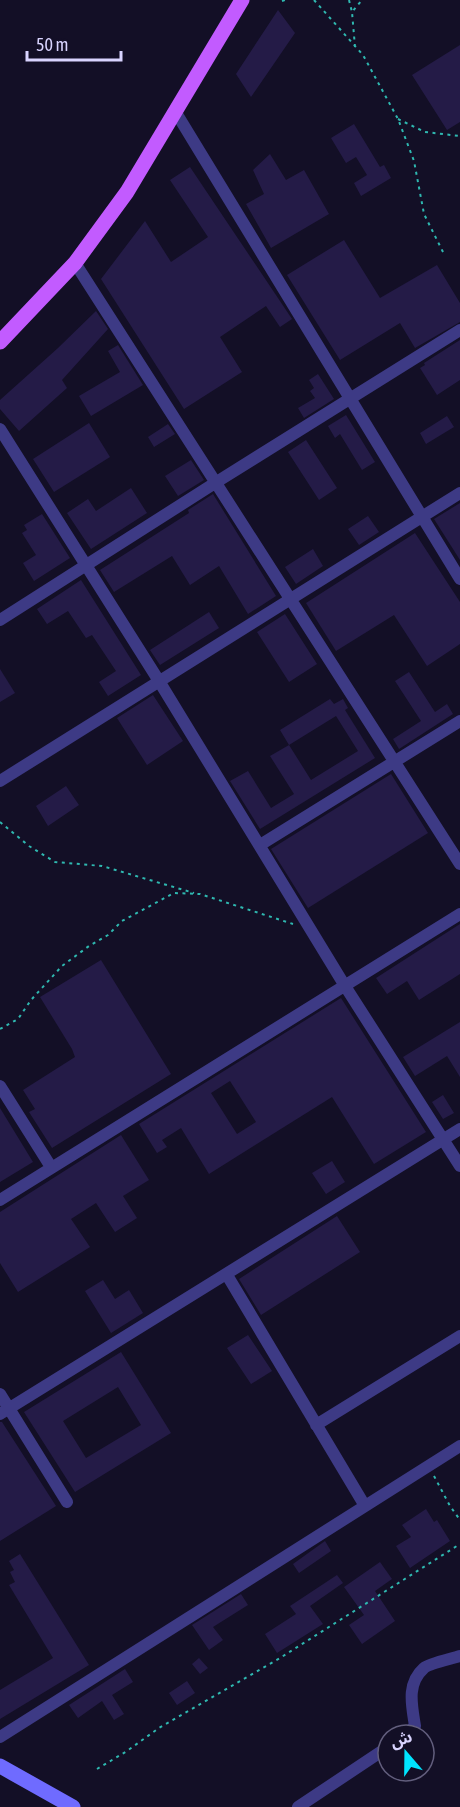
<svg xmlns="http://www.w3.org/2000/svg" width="460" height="1807" viewBox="0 0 460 1807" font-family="'Asap Condensed','Noto Sans Arabic',sans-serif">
  <rect width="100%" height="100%" fill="#130f26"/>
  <path fill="#241b47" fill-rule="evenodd" d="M278,10L295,33L251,97L236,74Z
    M460,45V122L447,130L412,75Z
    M354,124L380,167L384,165L391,178L361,196L354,183L367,175L356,157L346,163L331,138Z
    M270,154L286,180L304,170L329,214L271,248L246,204L264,194L253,170Z
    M190,167L292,319L280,327L266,306L220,337L242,372L184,409L101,279L145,221L171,262L208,237L170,180Z
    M344,240L380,298L437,265L460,303V322L415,348L400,323L340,360L287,275Z
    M96,311L108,329L62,380L67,388L19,431L0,409V400L58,348Z
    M460,340V380L437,395L420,368L425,365L424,363Z
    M118,345L143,385L91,416L79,396L120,372L108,351Z
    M318,374L334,399L304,418L298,408L315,398L310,391L314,388L309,380Z
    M346,415L375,462L362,470L340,434L335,438L328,426Z
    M447,416L454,427L426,444L420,433Z
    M89,423L110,457L54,492L33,459Z
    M168,424L175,434L154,447L148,437Z
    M306,440L337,488L319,500L288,452Z
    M191,460L204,480L178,496L165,476Z
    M131,488L147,513L91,549L67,513L88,499L96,511Z
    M213,494L276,596L248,614L219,566L190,585L172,556L114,592L100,570L189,513L188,510Z
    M460,503V560L434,519Z
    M42,514L70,558L34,581L23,563L36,555L22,533L27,530L24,525Z
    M368,516L379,532L359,545L348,529Z
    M415,533L460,602V644L427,666L394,615L336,651L306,603Z
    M313,549L323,566L296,584L285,567Z
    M81,580L141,675L108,696L99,682L116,671L92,635L86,638L68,611L47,624L37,609Z
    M209,612L219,628L160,665L150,650Z
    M285,614L317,664L289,682L257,632Z
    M0,669L15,693L0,702Z
    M409,672L435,712L447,704L453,714L399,749L393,739L421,721L395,681Z
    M153,695L183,741L147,765L117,718Z
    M330,699L334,704L343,699L348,708L345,710L375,758L260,829L230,781L248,771L271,808L294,794L270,756L289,745L280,730ZM336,716L358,751L311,780L289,745Z
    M391,774L428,833L308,908L271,849Z
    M66,786L79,805L48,826L36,806Z
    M460,924V974L419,1000L407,981L387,994L376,978Z
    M101,960L171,1074L52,1148L29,1112L35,1109L23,1090L75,1057L72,1049L40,997Z
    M341,998L426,1132L374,1164L332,1097L209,1174L181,1128L162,1140L167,1147L157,1153L139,1124ZM230,1081L256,1122L237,1134L211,1093Z
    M460,1022V1077L447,1056L415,1076L403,1057Z
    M443,1095L454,1113L443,1119L432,1102Z
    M0,1108L33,1162L0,1182Z
    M121,1135L149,1180L123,1196L137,1218L115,1232L96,1203L71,1219L90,1247L18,1292L0,1263V1212Z
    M332,1161L345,1182L326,1194L312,1173Z
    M337,1216L360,1252L261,1315L239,1279Z
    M103,1280L115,1299L129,1290L143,1313L111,1333L85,1291Z
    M248,1335L272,1371L251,1384L227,1348Z
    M121,1352L171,1433L75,1492L24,1412ZM118,1387L141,1425L86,1458L63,1421Z
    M0,1422H2L56,1506L0,1541Z
    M426,1509L434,1522L437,1520L450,1541L410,1568L396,1546L411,1537L402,1525Z
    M325,1541L331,1551L299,1573L293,1564Z
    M20,1554L89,1665L0,1719V1690L53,1658L9,1585L15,1582L10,1572L14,1570L9,1561Z
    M380,1562L392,1579L375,1591L395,1621L362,1644L349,1625L364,1615L344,1587Z
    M337,1575L343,1583L310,1606L323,1624L277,1653L265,1634L296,1614L290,1606Z
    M241,1594L248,1605L213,1627L223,1640L209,1650L192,1625Z
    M199,1658L208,1668L200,1674L192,1664Z
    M125,1669L133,1682L112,1695L124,1714L114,1720L102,1701L78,1718L69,1705Z
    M187,1681L195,1693L177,1705L169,1693Z"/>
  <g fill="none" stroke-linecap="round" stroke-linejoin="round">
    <path stroke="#2fb8b0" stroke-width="2" stroke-dasharray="3 4.5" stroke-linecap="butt" d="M314,0L363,55L398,119L414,161L424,214L444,254
      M349,0L352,12
      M282,1L285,0
      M355,47L352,12L362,0
      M398,119L425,132L460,136
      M0,822L29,846L55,862L102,866L194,893
      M0,1029L18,1019L31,1000L62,966L89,946L108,935L122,921L174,893L200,894L293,924
      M434,1476L450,1506L460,1520
      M97,1769L127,1751L159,1728L280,1658L460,1544"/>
    <path stroke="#3d3a85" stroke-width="12" d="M175,111L460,579
      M75,263L460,864
      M0,429L159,681L345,986L460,1166
      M0,620L215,483L460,330
      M0,781L460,493
      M260,845L460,721
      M0,1086L51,1167
      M0,1200L460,914
      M227,1275L365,1506
      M0,1394L67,1502
      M0,1414L460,1129
      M316,1425L460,1336
      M405,1735L415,1726C412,1706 406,1684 424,1668C430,1663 451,1659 460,1656
      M0,1737L460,1446
      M298,1807L388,1747"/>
    <path stroke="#6f6bff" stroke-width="15" d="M0,1766L73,1807"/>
    <path stroke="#c25bff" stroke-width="15" d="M0,342L75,263L127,192L242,0"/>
  </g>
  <g transform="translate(406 1753) rotate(340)"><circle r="28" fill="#130f26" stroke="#625e7d" stroke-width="1.5"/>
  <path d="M0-4.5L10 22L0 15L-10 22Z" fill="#00e5ff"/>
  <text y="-9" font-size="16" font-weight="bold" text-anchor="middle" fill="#d9d4ff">ش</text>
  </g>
  <path d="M27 51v9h94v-9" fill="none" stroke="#d9d4ff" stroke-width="3"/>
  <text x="36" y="51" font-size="18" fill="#d9d4ff" stroke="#130f26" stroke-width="4.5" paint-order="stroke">50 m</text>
</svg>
